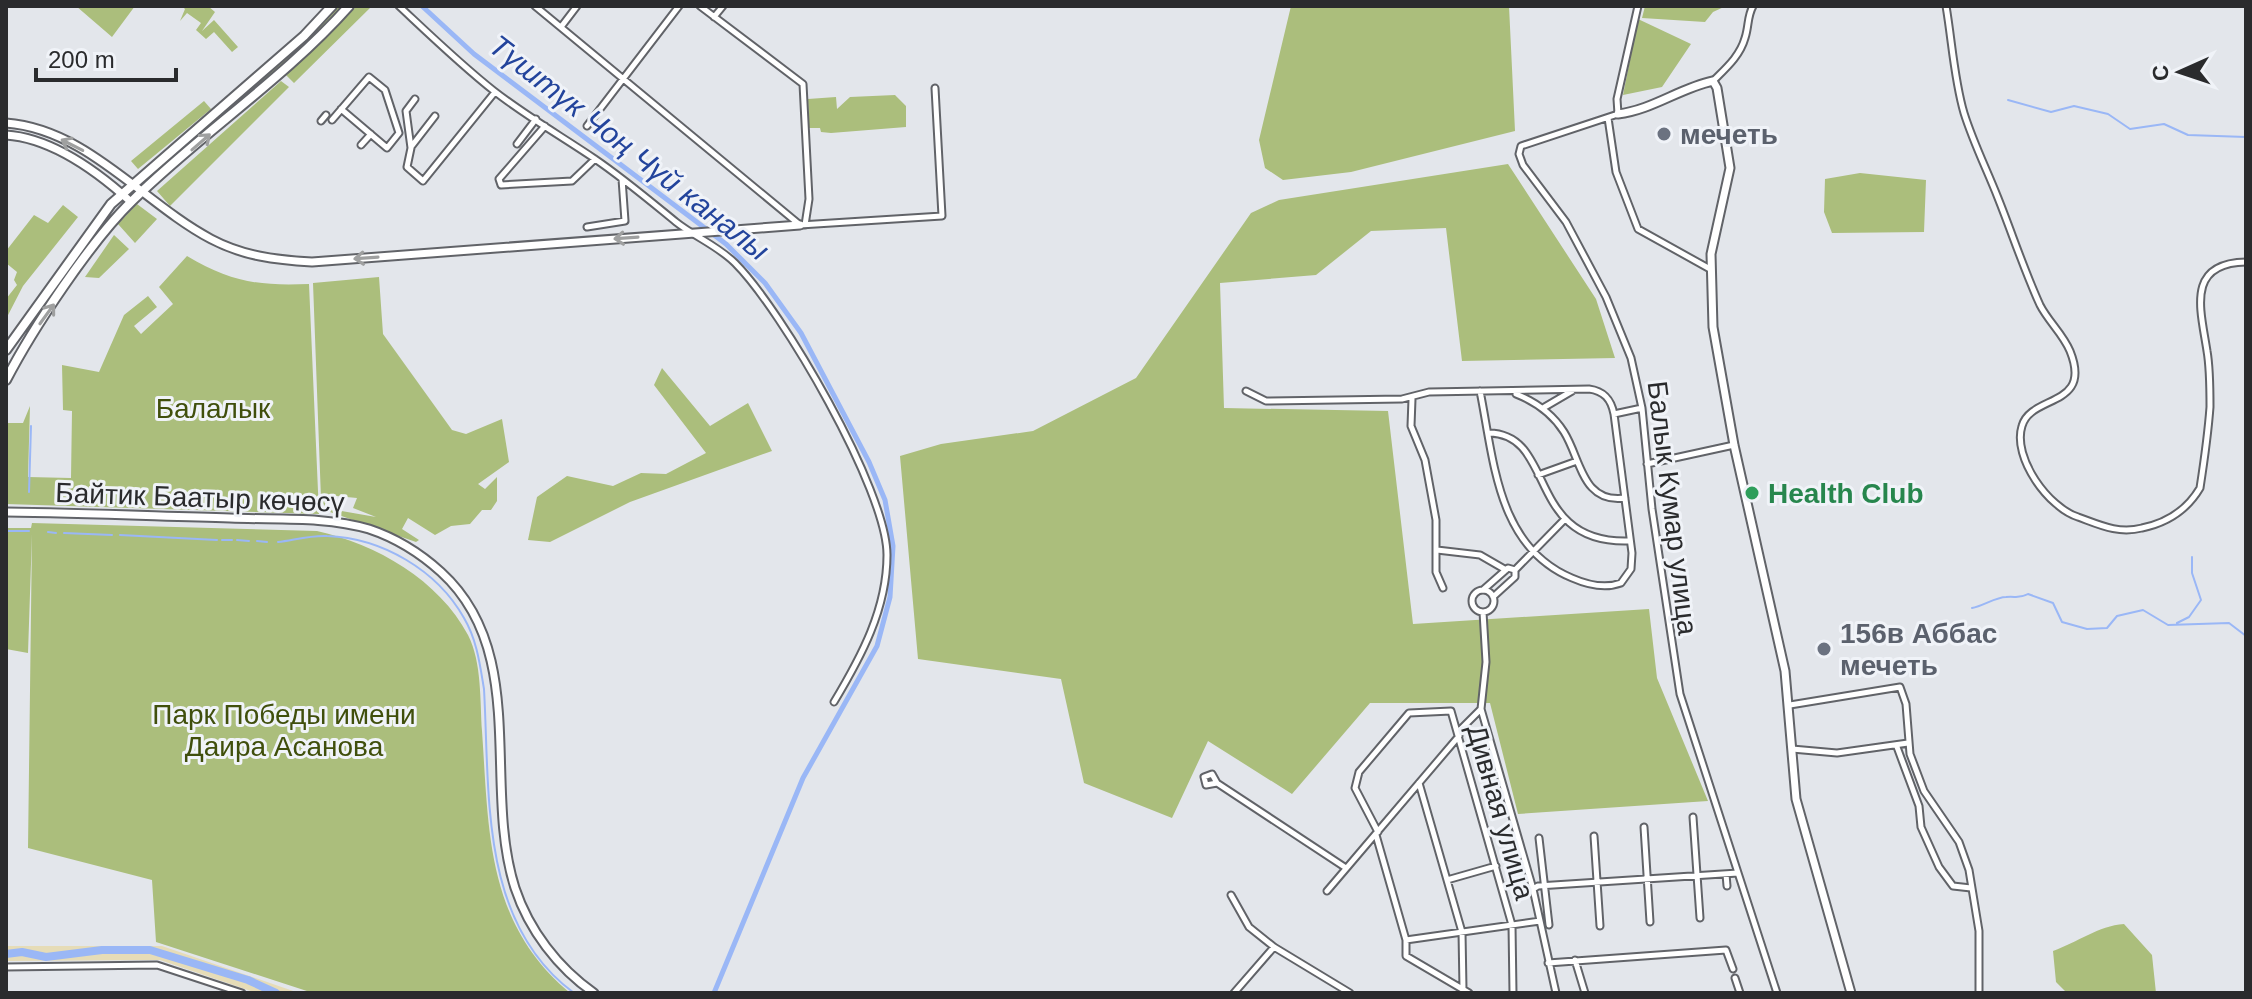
<svg xmlns="http://www.w3.org/2000/svg" width="2252" height="999" viewBox="0 0 2252 999" font-family="Helvetica,sans-serif">
  <rect width="100%" height="100%" fill="#e3e6eb"/>
  <path fill="#abbe7c" d="M76,6H135L112,37Z
    M182,6H208L215,12L202,31L214,20L238,47L232,52L214,32L206,39L196,30L201,23L187,13L180,21L185,9Z
    M337,6H342L308,43L147,183L144,180L306,39Z
    M357,6H372L294,83L285,74Z
    M1291,6H1509L1515,131L1351,172L1283,180L1265,168L1259,140Z
    M1645,6H1726L1713,12L1705,22L1642,18Z
    M1638,19L1691,44L1662,87L1623,95Z
    M281,81L289,87L170,206L157,191Z
    M895,95L906,106V127L831,133L821,132L820,128H809L808,99L836,97L837,109L850,97Z
    M204,101L211,109L138,169L131,161Z
    M1508,164L1596,299L1615,358L1462,361L1446,228L1371,231L1316,275L1220,283L1224,408L1388,411L1413,624L1649,609L1657,678L1708,801L1518,814L1490,703H1370L1292,794L1208,741L1172,818L1084,783L1061,679L918,659L900,456L941,444L1033,431L1136,378L1251,213L1279,200Z
    M1860,173L1926,180L1924,232L1832,233L1824,212L1825,179Z
    M137,204L157,219L135,243L118,224Z
    M63,205L78,217L23,286L6,319V299L17,285L14,280L17,272L6,263V251L34,215L48,223Z
    M114,235L129,249L99,278L85,277Z
    M187,256C231,282 258,286 309,284L319,514L6,504V423H23L30,406L28,477L71,478L72,411L63,410L62,365L99,372L124,315L148,296L157,307L134,326L141,334L173,304L159,287Z
    M379,277L383,334L452,430L466,434L502,419L509,462L478,484L485,489L497,477V501L491,510H482L470,524L451,526L435,535L408,518L402,529L419,540L416,542L330,512V509L376,517L353,508L357,498L326,495L325,507L321,499L313,283Z
    M662,368L710,426L748,403L772,451L630,502L550,542L528,540L537,497L567,476L613,486L641,473L666,474L706,453L654,385Z
    M32,523L317,531C376,544 439,580 468,635C482,662 480,702 482,731C489,832 486,923 570,993H313L156,942L152,880L28,848L32,534L28,653L6,649V528H31Z
    M2124,924L2152,955L2156,993H2067L2056,982L2053,951C2078,942 2098,926 2124,924Z"/>
  <path fill="#e6dcb7" d="M6,946H162L299,993H257L160,960L6,961Z"/>
  <g fill="none" stroke-linecap="round" stroke-linejoin="round">
    <path stroke="#9ab7f6" stroke-width="2" d="M2008,100L2051,112L2074,106L2108,114L2130,129L2164,124L2188,135L2246,137
      M29,492L31,426
      M6,531H29
      M48,532L56,533
      M64,533L112,535
      M120,535L217,540
      M222,540H232
      M237,540L249,541
      M257,541L267,542
      M278,542C294,540 311,535 327,536C382,538 437,570 464,618C477,640 480,665 484,689C490,794 479,923 574,993
      M1972,608C1983,606 1996,597 2006,597C2016,596 2019,599 2028,594L2053,603L2062,622L2087,629L2107,628L2117,616L2143,610L2168,625L2229,623L2246,636
      M2177,623L2189,617L2201,600L2192,573V557"/>
    <path stroke="#9ab7f6" stroke-width="5" d="M422,6L474,54L726,244L765,283L801,333L869,462L885,500L893,546L890,597L877,646L803,778L714,993"/>
    <path stroke="#9ab7f6" stroke-width="8" d="M6,954L22,952L46,957L102,950H150L248,980L276,993"/>
    <defs>
      <path id="street" d="M399,6C430,35 461,65 494,91C526,116 561,136 595,159C623,178 649,200 676,222C695,237 718,246 735,263C782,310 887,490 887,555C887,609 861,657 834,702
        M535,6L800,225L942,216L935,88
        M700,6L803,84L809,199L805,225
        M1638,6L1617,99L1618,114L1521,146L1519,154L1523,165L1566,222L1606,297L1631,358L1642,408L1652,509L1680,694L1777,993
        M1946,6C1952,41 1954,79 1964,113C1973,142 1987,170 1998,198C2012,233 2024,270 2040,305C2048,321 2063,334 2070,351C2093,408 2031,394 2022,426C2012,458 2049,508 2078,517C2100,525 2118,534 2142,528C2166,523 2187,510 2200,488C2204,462 2208,434 2210,407C2210,390 2210,368 2207,351C2201,311 2185,263 2246,262
        M714,17L723,6
        M561,27L577,6
        M1713,81C1726,68 1740,56 1745,38C1749,26 1747,17 1753,6
        M415,99L406,111L411,148L407,167L423,181L495,92
        M1608,118L1616,172L1638,229L1710,269
        M332,120L369,77L385,90L399,133L387,148L341,109
        M321,121L326,115
        M545,126L499,179L501,185L572,181L595,159
        M587,126L679,6
        M517,144L536,119
        M361,145L371,134
        M411,147L435,116
        M587,227L625,221L622,179
        M1246,391L1266,401L1402,399L1429,392L1589,389C1604,391 1611,399 1614,414L1632,553L1631,569L1621,583C1605,589 1588,585 1572,578C1497,547 1494,460 1480,391
        M1516,394C1536,402 1552,413 1564,432C1581,459 1582,504 1625,498
        M1412,399L1411,426L1425,460L1436,520V572L1443,588
        M1543,408L1572,391
        M1614,414L1642,408
        M1489,433C1557,434 1525,545 1630,541
        M1647,464L1734,445
        M1538,475L1577,461
        M1437,550L1480,555L1506,570
        M1515,570L1564,520
        M1483,590L1508,568L1515,570V577L1493,597
        M1472 601a11 11 0 1 1 22 0a11 11 0 1 1-22 0Z
        M1483,612L1486,662L1481,709L1533,889L1556,993
        M1790,705L1900,687L1906,704L1910,754L1924,791L1959,842L1969,870L1979,931V993
        M1458,732L1481,709
        M1897,747L1919,806L1921,827L1939,867L1953,886L1971,888
        M1792,749L1837,753L1908,743
        M1217,783L1206,785L1204,777L1212,774L1217,783L1346,868
        M1419,783L1462,932L1463,989
        M1693,817L1700,918
        M1644,827L1650,922
        M1378,832L1355,788L1359,772L1409,713L1451,711L1512,925L1513,993
        M1376,835L1406,940V956L1469,993
        M1594,836L1600,926
        M1539,838L1549,925
        M1726,874L1727,886
        M1447,880L1496,866
        M1533,889L1538,886L1738,873
        M1327,891L1459,736
        M1231,895L1249,927L1274,947L1350,993
        M1406,940L1540,921
        M1575,960L1585,993
        M1548,963L1726,950L1733,969
        M6,967L157,965L242,993
        M1735,978L1740,993
        M1234,993L1274,947"/>
      <path id="secondary" d="M1618,114C1652,110 1680,88 1713,81L1717,88L1730,168L1711,254L1713,327L1734,445L1785,671L1796,799L1851,993
        M6,123C87,129 143,203 211,239C243,256 276,260 312,262L800,225
        M6,135C52,138 98,172 131,202
        M6,512C81,513 155,516 230,518C275,520 325,516 369,529C396,538 419,552 441,572C530,653 482,785 515,888C529,930 558,968 594,993"/>
      <path id="primary" d="M6,350L111,204L304,36L332,6
        M6,380C33,328 90,242 132,201C201,133 284,79 349,6"/>
    </defs>
    <use href="#street" stroke="#616368" stroke-width="9"/>
    <use href="#secondary" stroke="#616368" stroke-width="11"/>
    <use href="#primary" stroke="#616368" stroke-width="12"/>
    <use href="#street" stroke="#fff" stroke-width="5"/>
    <use href="#secondary" stroke="#fff" stroke-width="7"/>
    <use href="#primary" stroke="#fff" stroke-width="8"/>
  </g>
  <defs><path id="oneway-shaft" d="M-6 0H5M1.5-3L5.5 0L1.5 3" fill="none" stroke-width="1.6" stroke-linecap="round" stroke-linejoin="round" transform="scale(2)"/></defs>
  <g stroke="#9fa0a0">
    <use href="#oneway-shaft" transform="translate(201 142) rotate(-41)"/>
    <use href="#oneway-shaft" transform="translate(72 145) rotate(-153)"/>
    <use href="#oneway-shaft" transform="translate(626 238) rotate(176)"/>
    <use href="#oneway-shaft" transform="translate(366 258) rotate(176)"/>
    <use href="#oneway-shaft" transform="translate(47 314) rotate(-54)"/>
  </g>
  <g fill="#6b7280" stroke="#f0f3f8" stroke-width="3">
    <circle cx="1664" cy="134" r="8"/>
    <circle cx="1824" cy="649" r="8"/>
  </g>
  <circle fill="#2e9e5b" stroke="#f0f3f8" stroke-width="3" cx="1752" cy="493" r="8"/>
  <g text-anchor="middle" stroke-width="6" stroke-linejoin="round" paint-order="stroke">
    <g font-size="28" font-weight="bold" fill="#5b616d" stroke="#f0f3f8" text-anchor="start">
      <text x="1680" y="144">мечеть</text>
      <text x="1840" y="643">156в Аббас<tspan x="1840" dy="32">мечеть</tspan></text>
    </g>
    <g font-size="28" fill="#404f0c" stroke="#f0f3f8">
      <text x="213" y="418">Балалык</text>
      <text x="284" y="724">Парк Победы имени<tspan x="284" dy="32">Даира Асанова</tspan></text>
    </g>
    <g font-size="28" font-weight="bold" fill="#27864d" stroke="#f0f3f8" text-anchor="start">
      <text x="1768" y="503">Health Club</text>
    </g>
    <g font-size="28" fill="#2a2b2d" stroke="#f0f3f8">
      <text transform="translate(200 497) rotate(2)" y="10">Байтик Баатыр көчөсү</text>
      <text transform="translate(1673 508) rotate(83)" y="10">Балык Кумар улица</text>
      <text transform="translate(1501 812) rotate(74)" y="10">Дивная улица</text>
    </g>
    <g font-size="30" font-style="italic" fill="#23449c" stroke="#f0f3f8">
      <text transform="translate(629 148) rotate(38)" y="10">Түштүк Чоң Чүй каналы</text>
    </g>
  </g>
  <rect width="2252" height="999" fill="none" stroke="#2a2b2d" stroke-width="16"/>
  <g transform="translate(2180 72) rotate(267)" stroke="#f0f3f8" stroke-width="6" paint-order="stroke">
  <path d="M0-6L14 30L0 20L-14 30Z" fill="#2a2b2d"/>
  <text y="-12" font-size="22" font-weight="bold" text-anchor="middle" fill="#2a2b2d">С</text>
  </g>
  <path d="M36 68v12h140v-12" fill="none" stroke="#2a2b2d" stroke-width="4"/>
  <text x="48" y="68" font-size="24" fill="#2a2b2d" stroke="#f0f3f8" stroke-width="6" paint-order="stroke">200 m</text>
</svg>
